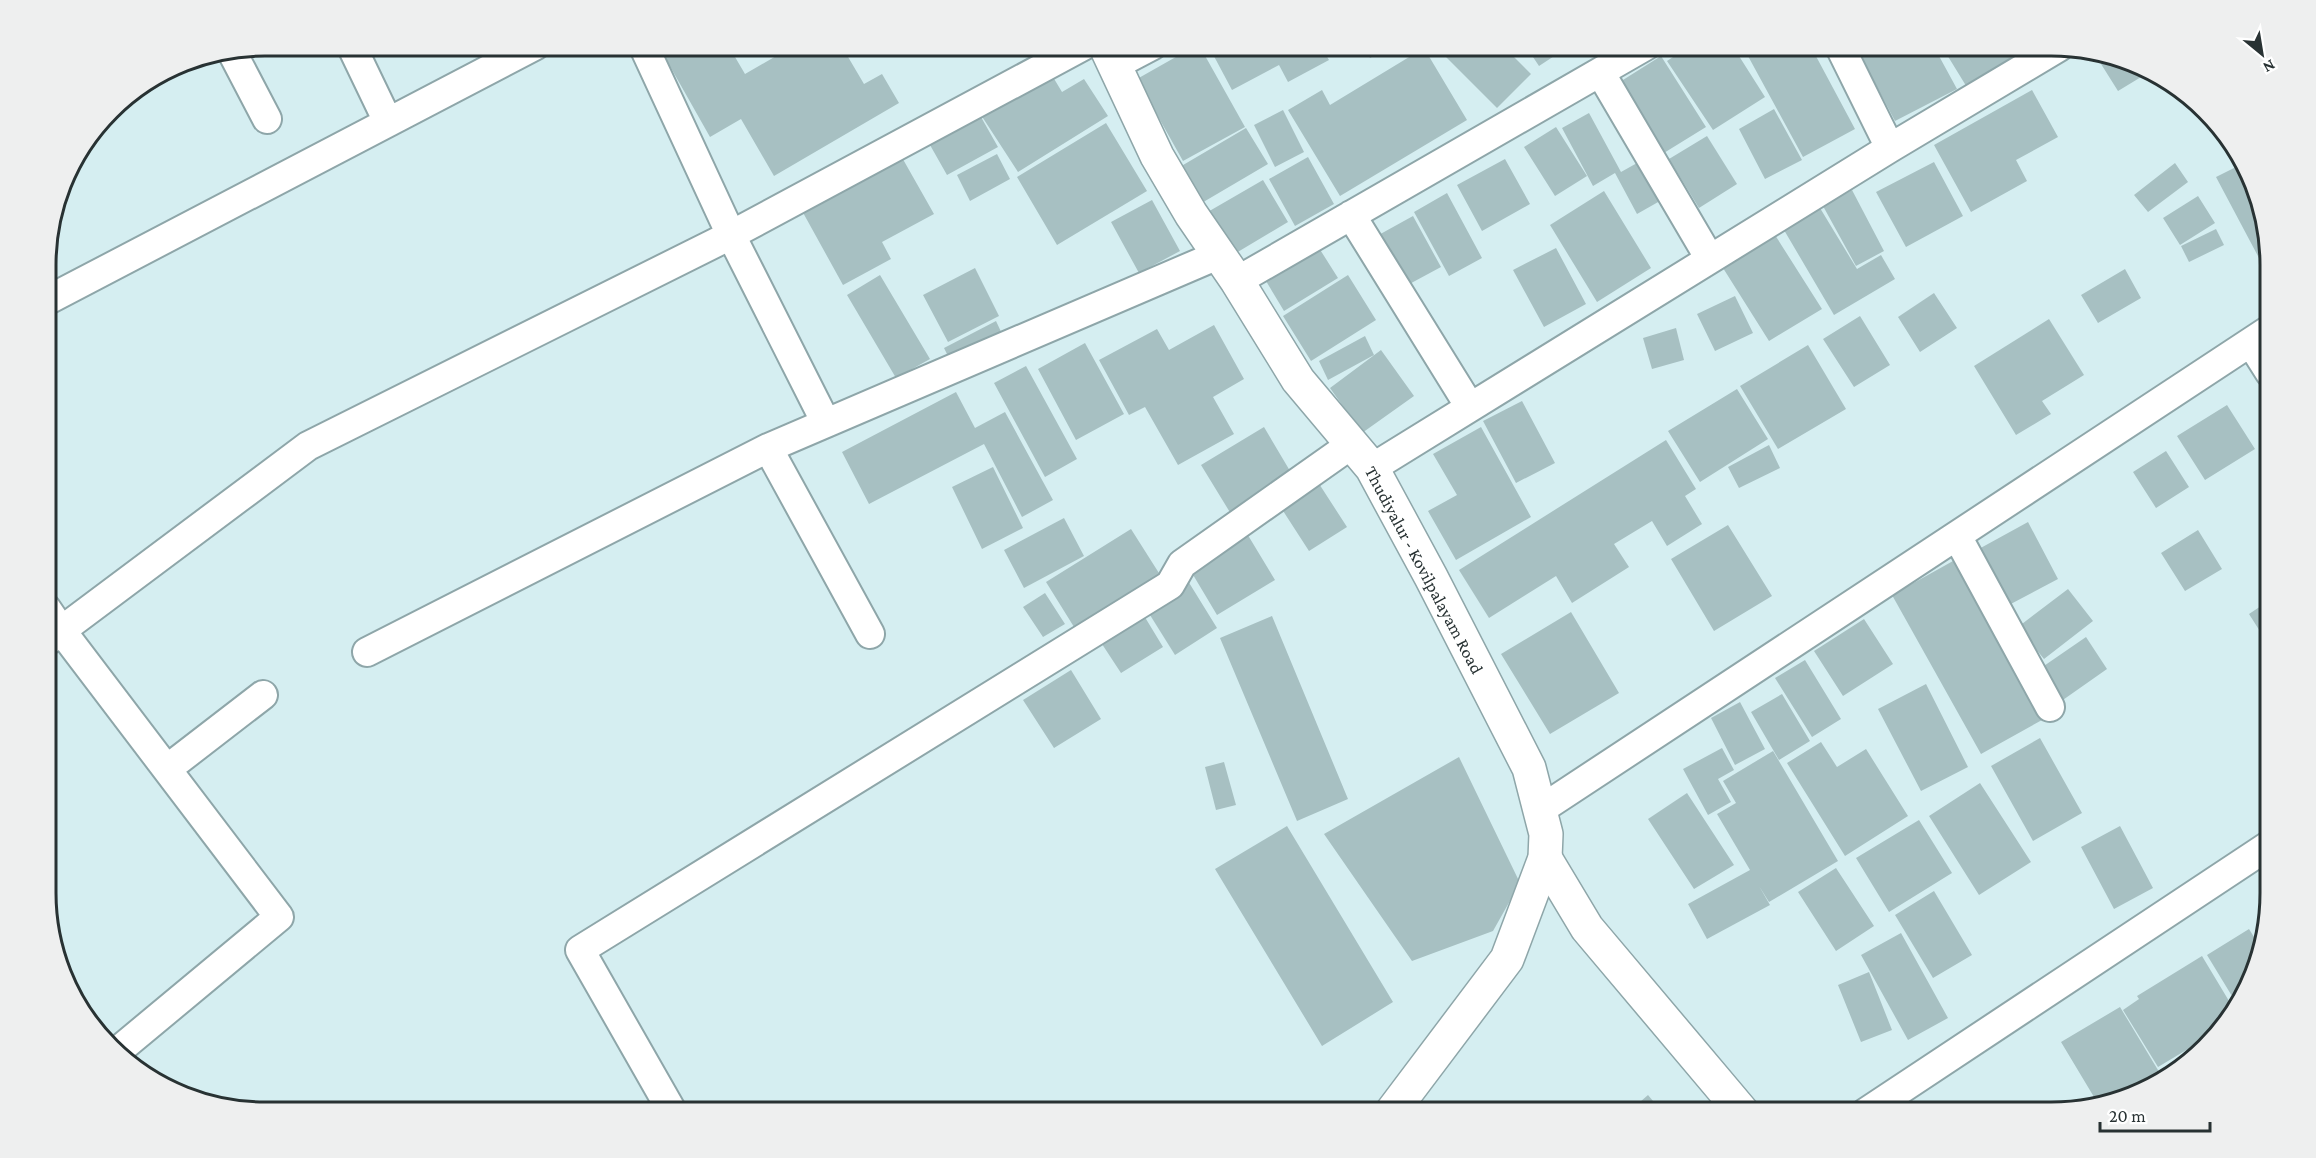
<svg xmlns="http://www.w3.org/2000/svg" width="2316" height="1158" viewBox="0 0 2316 1158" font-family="'Crimson Pro',serif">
  <rect width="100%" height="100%" fill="#d5eef1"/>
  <path fill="#a7c0c2" d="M658,45H728L745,74L795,45H841L864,84L882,74L899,103L774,176L741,119L710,137Z
    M1197,45H1199L1245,127L1183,161L1137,79Z
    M1208,45H1320L1329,60L1288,82L1279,65L1232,90Z
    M1363,45H1395L1370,58Z
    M1448,45H1502L1531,74L1497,108L1441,52Z
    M1525,45H1571L1539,66Z
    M1691,45H1732L1765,97L1713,130L1667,61Z
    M1742,45H1810L1855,129L1803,157Z
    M1874,45H1933L1957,89L1895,121L1859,53Z
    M1941,45H2022L2027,53L1968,89Z
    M1424,48L1467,120L1340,196L1288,110L1322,90L1330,105Z
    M1661,56L1706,127L1659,156L1615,85Z
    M2096,56L2148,68L2151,71L2118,91Z
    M1050,72L1062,92L1084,79L1108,116L1018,172L981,115Z
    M2032,90L2058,137L2016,160L2027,181L1971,212L1934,145Z
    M1774,109L1802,160L1765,179L1739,129Z
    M1283,110L1304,152L1275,167L1254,125Z
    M1589,113L1621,172L1646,158L1667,197L1637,214L1615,173L1593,186L1562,128Z
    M2203,113L2226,131L2235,153L2229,156Z
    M981,117L998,147L947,175L930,145Z
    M1106,123L1147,191L1057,245L1017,177Z
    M1556,127L1587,176L1555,196L1524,147Z
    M1246,128L1268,164L1200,204L1178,168Z
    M1707,136L1737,184L1699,208L1669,159Z
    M900,154L934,214L882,242L891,259L843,285L801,209Z
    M997,154L1010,179L970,201L957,175Z
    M1308,157L1334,204L1295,226L1269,179Z
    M1505,159L1530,204L1482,231L1457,185Z
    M1934,162L1963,216L1906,247L1876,192Z
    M2175,163L2188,182L2148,212L2134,195Z
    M2240,165L2269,237V252L2259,258L2216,177Z
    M1263,180L1288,222L1231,256L1206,213Z
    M1852,190L1884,251L1856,266L1823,206Z
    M1604,191L1651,268L1597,302L1550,225Z
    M1447,193L1482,258L1449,276L1414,212Z
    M2198,196L2215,223L2180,245L2163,218Z
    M1152,200L1180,251L1139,273L1111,222Z
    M1820,208L1857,269L1881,255L1895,279L1834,315L1784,230Z
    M1413,216L1441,267L1402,288L1375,237Z
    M2216,229L2224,245L2189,262L2181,246Z
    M1775,235L1822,309L1769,341L1723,268Z
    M1319,248L1338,278L1284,311L1266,281Z
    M1556,248L1586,304L1544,327L1513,270Z
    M975,268L999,316L948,342L923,295Z
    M2125,269L2141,298L2098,323L2081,295Z
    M880,275L930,359L896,378L847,295Z
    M1348,275L1376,320L1311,361L1283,316Z
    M1934,293L1957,328L1920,352L1898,317Z
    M1735,296L1753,333L1715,351L1697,314Z
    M1860,316L1890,365L1854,387L1823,339Z
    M2049,319L2084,375L2042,401L2051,414L2016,435L1974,366Z
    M996,321L1003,336L951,362L944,348Z
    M1214,325L1244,379L1213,397L1234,434L1178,465L1145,407L1129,415L1099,360L1157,329L1169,350Z
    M1676,328L1684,360L1652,369L1643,338Z
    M1365,336L1374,355L1328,380L1319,361Z
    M1085,343L1124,414L1076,440L1038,369Z
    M1808,345L1846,409L1778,449L1740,386Z
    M1381,350L1414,396L1362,433L1330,388Z
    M1026,366L1077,459L1045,477L994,383Z
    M1737,389L1768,439L1700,482L1668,431Z
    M956,392L975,428L1005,412L1053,500L1022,517L984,444L869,504L842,452Z
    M1522,401L1555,463L1516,483L1483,421Z
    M2227,405L2255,449L2205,480L2177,436Z
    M1264,427L1293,476L1231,514L1201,465Z
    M1481,427L1531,517L1456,560L1428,511L1457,495L1433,454Z
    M1666,440L1696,489L1685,496L1702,524L1667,546L1652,521L1614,544L1629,567L1572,603L1556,576L1489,618L1459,570Z
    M1769,445L1780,468L1739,488L1728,467Z
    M2166,451L2189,487L2156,508L2133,472Z
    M993,467L1023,528L982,549L952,487Z
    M1314,476L1347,527L1309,551L1276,500Z
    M1064,518L1084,556L1024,588L1004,550Z
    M2028,522L2058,579L2007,606L1977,550Z
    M1728,525L1772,596L1714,631L1671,559Z
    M1243,527L1275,580L1217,615L1186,563Z
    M1131,529L1164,581L1079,635L1046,582Z
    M2198,530L2222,569L2185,591L2161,553Z
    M1953,561L2042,720L1981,754L1892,595Z
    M1188,581L1217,628L1175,655L1145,607Z
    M2068,589L2093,621L2044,659L2018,627Z
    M1045,593L1065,624L1043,637L1023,607Z
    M2270,600V647L2249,614Z
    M1571,612L1619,693L1550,734L1501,654Z
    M1143,614L1163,647L1121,673L1100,641Z
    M1272,616L1348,799L1297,821L1220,638Z
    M1864,619L1893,664L1843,696L1814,651Z
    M2086,637L2107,669L2060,702L2038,670Z
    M1805,660L1841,719L1812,737L1775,678Z
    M1071,670L1101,719L1054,748L1023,700Z
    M1926,684L1968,767L1921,791L1878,709Z
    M1782,694L1810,741L1779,760L1751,712Z
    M1740,702L1765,749L1735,765L1711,718Z
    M2040,738L2082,813L2033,841L1991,766Z
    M1821,742L1837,767L1866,749L1908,816L1845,856L1787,763Z
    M1722,748L1734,770L1718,779L1731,802L1708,815L1683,769Z
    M1773,751L1838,861L1769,902L1759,886L1770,905L1707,939L1688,904L1750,870L1717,814L1736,803L1723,781Z
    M1459,757L1520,883L1493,931L1412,961L1324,834Z
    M1224,762L1236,805L1216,810L1205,767Z
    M1980,783L2031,862L1979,895L1929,816Z
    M1687,793L1734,865L1694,889L1648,819Z
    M1919,820L1952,873L1889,912L1856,858Z
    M1287,826L1393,1002L1322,1046L1215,869Z
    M2120,826L2153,888L2114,909L2081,847Z
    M1836,868L1874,926L1836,951L1798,892Z
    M1934,891L1972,955L1933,978L1895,915Z
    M2249,929L2259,945L2248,990L2238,1006L2207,955Z
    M1901,933L1948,1018L1908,1040L1861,955Z
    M2202,956L2235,1011L2223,1028L2158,1067L2123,1010L2139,999L2137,996Z
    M1869,972L1892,1030L1861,1042L1838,985Z
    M2120,1007L2161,1075L2143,1086L2097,1102L2061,1042Z
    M1648,1095L1663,1113H1635L1632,1109Z"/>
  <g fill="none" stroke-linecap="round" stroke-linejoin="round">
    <defs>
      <path id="minor" d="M351,45L388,122
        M643,45L731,235L826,423
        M1839,45L1890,148
        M232,52L267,119
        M1115,65L1153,45
        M1600,72L1710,259
        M1351,215L1470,407
        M1237,281L1647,45
        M46,301L536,45
        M2251,343L2270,373
        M768,448L870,634
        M1372,468L1890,148L2059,47
        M1957,536L2050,707
        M46,608L61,630L279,917L119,1050
        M46,642L308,446L731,235L1085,45
        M367,652L768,448L1218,255
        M167,769L263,695
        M1540,810L2269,330
        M673,1113L580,950L1170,585L1182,564L1352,444
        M1865,1113L2271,844"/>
      <path id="tertiary" d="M1545,858L1587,928L1743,1113"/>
      <path id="secondary" d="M1105,45L1157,156L1191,214L1237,281L1298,380L1372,468L1431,577L1529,768L1546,834L1545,858L1507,959L1391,1113"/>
    </defs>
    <use href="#minor" stroke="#8ea6a9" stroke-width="32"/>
    <use href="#tertiary" stroke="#8ea6a9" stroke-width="36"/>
    <use href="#secondary" stroke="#8ea6a9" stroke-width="36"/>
    <use href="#minor" stroke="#fff" stroke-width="28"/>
    <use href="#tertiary" stroke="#fff" stroke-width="33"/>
    <use href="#secondary" stroke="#fff" stroke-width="33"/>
  </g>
  <g text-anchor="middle" stroke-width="6" stroke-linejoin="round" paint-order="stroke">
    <g font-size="18" fill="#283233" stroke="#fff">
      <text transform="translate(1424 570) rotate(62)" y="6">Thudiyalur - Kovilpalayam Road</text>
    </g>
  </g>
  <path d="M0 0H2316V1158H0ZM265 56H2051A209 209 0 0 1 2260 265V893A209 209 0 0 1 2051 1102H265A209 209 0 0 1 56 893V265A209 209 0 0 1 265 56Z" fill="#eeefef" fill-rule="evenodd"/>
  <path fill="none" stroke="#283233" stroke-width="3" d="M265 56H2051A209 209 0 0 1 2260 265V893A209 209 0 0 1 2051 1102H265A209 209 0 0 1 56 893V265A209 209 0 0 1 265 56Z"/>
  <g transform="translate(2262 54) rotate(150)" stroke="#ffffff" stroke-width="4.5" paint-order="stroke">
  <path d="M0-4.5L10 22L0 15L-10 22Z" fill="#283233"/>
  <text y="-9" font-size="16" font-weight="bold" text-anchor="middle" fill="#283233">N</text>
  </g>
  <path d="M2100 1122v9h110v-9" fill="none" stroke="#283233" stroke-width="3"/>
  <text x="2109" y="1122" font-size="18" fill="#283233" stroke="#ffffff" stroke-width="4.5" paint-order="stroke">20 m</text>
</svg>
